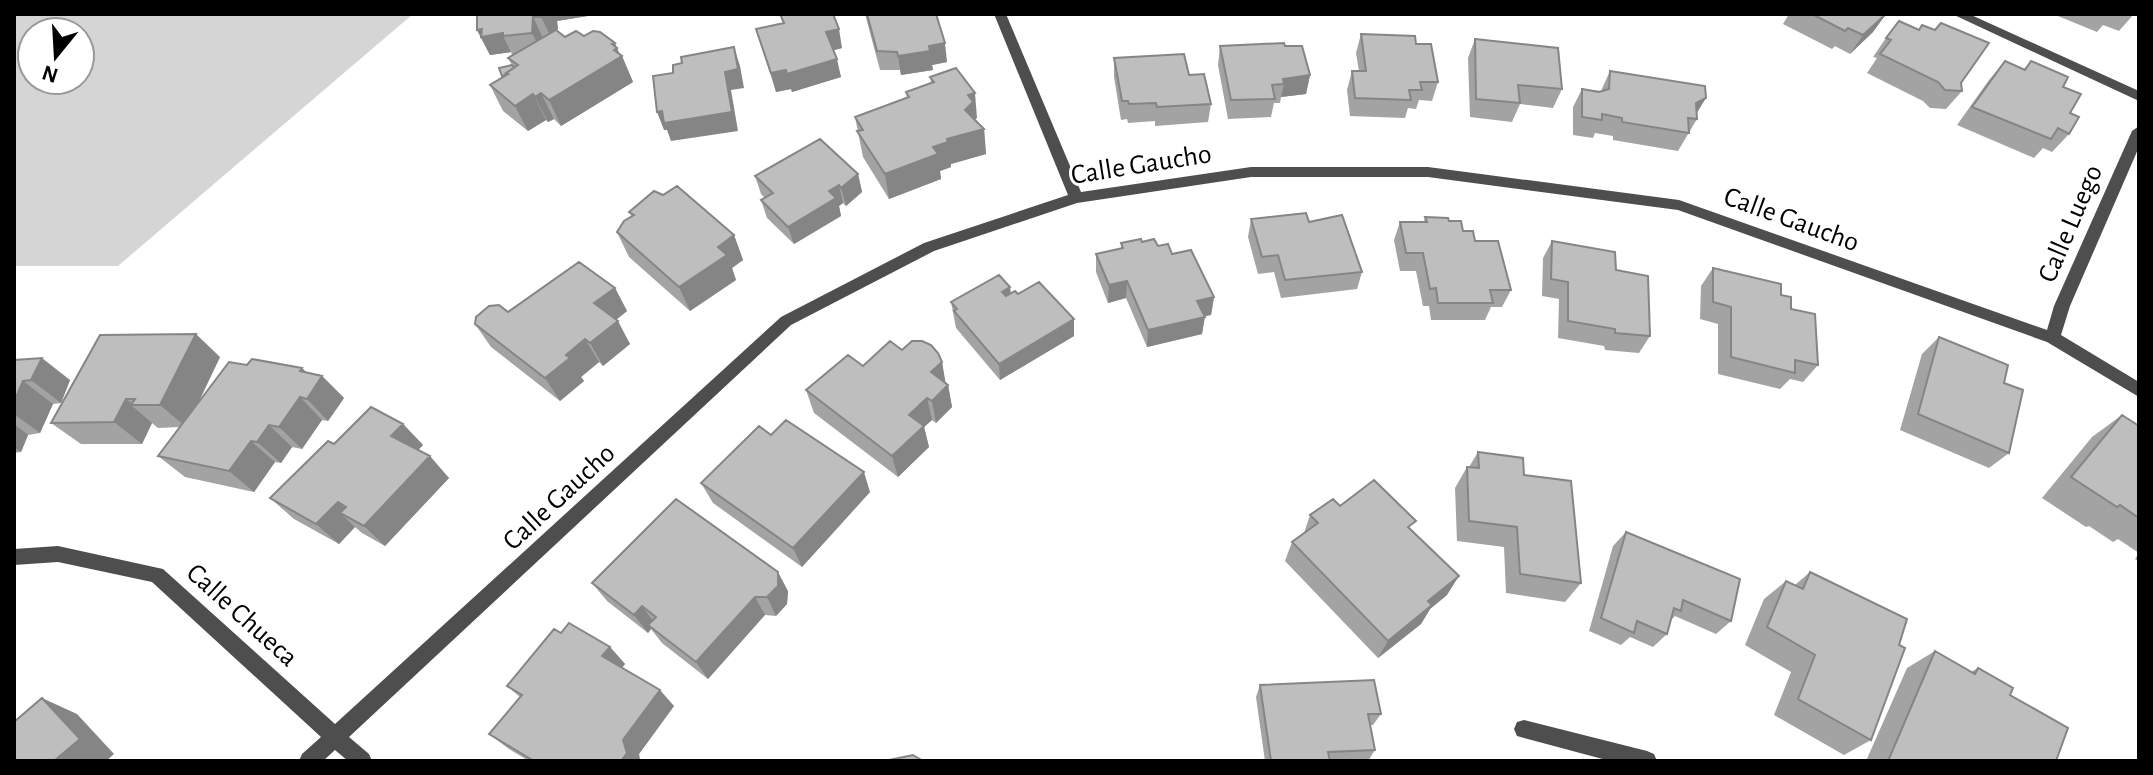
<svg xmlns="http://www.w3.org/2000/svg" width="2153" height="775" viewBox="0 0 2153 775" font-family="'Alegreya Sans',sans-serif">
  <rect width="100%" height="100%" fill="#fff"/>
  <path fill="#d5d5d5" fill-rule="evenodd" d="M14,14H413L118,266H14ZM32,32H80V80H32Z"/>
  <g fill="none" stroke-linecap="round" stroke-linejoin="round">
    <path fill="#4e4e4e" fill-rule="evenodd" d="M994,14H1006L1081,192L1251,167H1428L1679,200L2047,330L2054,306L2132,131L2139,126V147L2070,306L2061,335L2139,382V397L2047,342L1678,210L1428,177H1251L1077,203L934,251L791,325L349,737L369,754L372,761H348L335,750L323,761H299L302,754L321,737L152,582L58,562L14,565V549L58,546L163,569L335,724L781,317L924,243L1068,195Z
      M1952,14H1969L2139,91V101Z
      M1524,720L1647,751L1654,754L1657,761H1610L1524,738L1517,736L1514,729L1517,722Z"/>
  </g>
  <path fill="#a3a3a3" d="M477,14H600L557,21L558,29L556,30L565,37L584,36L620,54L622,56L633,82L561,126L554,119L548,122L546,120L528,131L503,111L490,85L502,77L512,65L508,58L512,55L511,52L490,55L477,30Z
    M780,14L842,48L833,50L841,77L792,92L791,89L776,92L756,29L783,23Z
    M865,14H936L947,62L932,65L933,70L901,75L900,70H880Z
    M1789,14H1886L1873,32L1850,54L1835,46L1832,49L1783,24Z
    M2053,14H2134L2119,31L2103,25L2097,32Z
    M1919,30L1961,83L1962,91L1946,109L1930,108L1923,101L1867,73L1877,58L1873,57L1886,38Z
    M1361,34L1416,44L1438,82L1432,101L1419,100L1416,109L1408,108L1405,118L1350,116L1347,90L1352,71H1359L1356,53Z
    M1475,39L1562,89L1553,108L1520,104L1512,122L1470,117L1468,58Z
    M1220,46H1285L1310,75L1306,94L1281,97L1280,103H1274L1271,117L1228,119L1218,65Z
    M1114,58L1189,75L1211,104L1208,122L1155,126V121L1128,123L1127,119L1121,120L1114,77Z
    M2005,61L2024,69L2031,61L2063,87L2070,113L2069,134L2052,152L2043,148L2034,158L1957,125L1989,80Z
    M1610,71L1696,115L1697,119L1678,151L1613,140V136L1595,133L1593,138L1573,135V107L1582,89L1601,91Z
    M930,77L977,118L975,119V120L984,129L986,154L951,164V167L940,171L941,179L889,199L863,157L855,117L907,98L906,92L931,83Z
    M858,174L862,192L846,206L843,203L839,206L841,216L794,244L767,218L761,200L765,198L761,194L755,176Z
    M629,212L734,235L743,260L732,268L736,280L690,311L629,257L617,232L632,217Z
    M1425,217L1449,221L1475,241L1511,290L1502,307H1491L1485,320H1431L1429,306H1423L1416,271H1400L1394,240L1400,222H1424Z
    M1251,219L1309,222L1362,272L1357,289L1281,298L1274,272L1258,274L1248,237Z
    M1552,241L1616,270L1650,336L1639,353L1605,350L1604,346L1558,338L1559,299L1542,296L1543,258Z
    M1142,242L1158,246L1172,254L1214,297L1211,315L1204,316L1202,334L1147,347L1126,298L1108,303L1096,272V254L1121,248V243Z
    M1713,268L1781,295L1791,309L1818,365L1803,382L1790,379L1780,389L1718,374V324L1700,319L1701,286Z
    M1010,287L1011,294H1018L1074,336L1000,380L956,328L951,302Z
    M615,288L627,311L616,320L630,344L603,366L599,362L581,377L584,381L560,401L491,347L475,324L508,312Z
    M1939,337L2004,383L2009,453L1989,468L1900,430L1922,354Z
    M902,350L942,362L945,383L948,385L952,407L936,423L932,420L924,427L929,447L898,477L814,413L806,390Z
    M220,357L199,402L247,365L302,368L306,372L322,376L344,398L328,421L322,420L302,449L292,447L281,463L275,462L254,492L185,477L158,456L179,427L158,428L152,423L142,444H81L51,423Z
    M14,360L70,380L61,403L53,404L40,433L28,435L21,452L14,453Z
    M2122,415L2139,426V553L2118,539L2113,542L2089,526L2086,527L2042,498L2092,437Z
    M403,424L423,445L418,450L449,478L385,546L362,533L355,527L339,544L294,519L270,498L334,444Z
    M771,435L870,492L802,567L713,503L701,483Z
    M1478,452L1524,475L1581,583L1565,602L1506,593L1504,547L1457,541L1455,488L1467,467H1469Z
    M1340,506L1411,530L1447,595L1430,609L1421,624L1378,658L1285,561L1292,542L1304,533L1310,515Z
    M1626,532L1731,621L1716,634L1675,616L1671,620L1667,634L1653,647L1630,637L1621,645L1589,631L1613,546Z
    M2139,553V562L2135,559Z
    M1810,572L1899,645L1871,740L1844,755L1774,715L1791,672L1745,645L1764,599L1786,581L1795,585Z
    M592,583L788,591L787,604L776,616L765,615L708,679L662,643L651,629L648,633L607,601Z
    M561,633L610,647L625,664L622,668L674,706L639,754L640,761H529L509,749L489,734L520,697L507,686Z
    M1935,651L1971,672L1978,668L2010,695L2056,761H1866L1907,668Z
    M1260,685L1381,714L1373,725H1370L1375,750L1368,761H1265L1256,697Z"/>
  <path fill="#858585" d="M544,14H600L557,21L558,29L550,35L541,17Z
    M1886,14L1873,32L1850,54L1863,35Z
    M533,17L542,36L541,51L532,33Z
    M482,29L503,33V36L511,52L490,55L477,30Z
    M839,29L842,48L831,51L826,32Z
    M615,43L621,57L622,56L633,82L561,126L549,100Z
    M945,43L947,62L932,65L933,70L901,75L898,56L929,46Z
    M734,47L740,66L744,88L731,90L738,131L671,141L667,130H664L657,112L662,111L725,72Z
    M837,59L841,77L792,92L787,74Z
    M786,70L791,89L776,92L771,73Z
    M1310,75L1306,94L1281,97L1284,84L1283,79Z
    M541,93L554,119L548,122L535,97Z
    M975,93L977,118L975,119L976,127L984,129L986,154L951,164V167L940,171L941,179L889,199L885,174L947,139L965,110L968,95Z
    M533,94L546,120L528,131L515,106Z
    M1706,98L1695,116L1696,103Z
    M858,174L862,192L846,206L841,188Z
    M839,185L843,203L839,206L841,216L794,244L788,227L829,191Z
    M734,235L743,260L732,268L736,280L690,311L679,287L718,247Z
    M1127,281L1126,298L1108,303L1109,285Z
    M1010,287L1011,304L1002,292Z
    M615,288L627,311L607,327L594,303Z
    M1214,297L1211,315L1195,318L1197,301Z
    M1205,317L1202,334L1147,347L1148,330Z
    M1074,319V336L1000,380L999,364Z
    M618,321L630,344L603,366L590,343Z
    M196,334L220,357L186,427L160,405Z
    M585,339L599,362L581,377L584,381L560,401L545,378L566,355Z
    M42,358L70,380L61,403L31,380Z
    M942,362L946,385L931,372Z
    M302,368L317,384L322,376L344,398L328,421L307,399L300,371Z
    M23,381L53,404L40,433L14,414V402Z
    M948,385L952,407L936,423L932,401Z
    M300,397L322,420L302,449L279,427Z
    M927,398L932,420L924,427L929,447L898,477L892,456L909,415Z
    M126,399L134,405H131L152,423L142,444L114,422Z
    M14,424L28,435L21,452L14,448Z
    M403,424L423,445L411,457L391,436Z
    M269,425L292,447L281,463L257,442Z
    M251,441L275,462L254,492L229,471Z
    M430,456L449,478L385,546L364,526Z
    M864,472L870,492L802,567L793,548Z
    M338,502L360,522L340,513L355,527L339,544L316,524Z
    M778,572L788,591L787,604L776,616L767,597Z
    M1459,576L1447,595L1430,609L1421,624L1378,658L1388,641L1428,601Z
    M755,597L765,615L708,679L696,662Z
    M642,606L656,625H648L651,629L648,633L634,615Z
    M610,647L625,664L617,673L602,656Z
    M660,690L674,706L639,754L640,761H621L623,740Z
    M42,698L77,714L114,754L106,761H54Z"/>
  <path fill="#bebebe" stroke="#858585" stroke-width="2" d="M477,14H544L541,17H533L532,33L503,36V33L481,37L482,29L477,30Z
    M780,14H833L839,29L826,32L837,59L787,74L786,70L771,73L756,29L784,23Z
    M867,14H936L945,43L929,46L930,51L898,56L897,52L877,51Z
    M1812,14H1886L1863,35L1848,28L1845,31Z
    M1899,21L1919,30L1922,25L1935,30L1941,23L1989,43L1961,83L1962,91L1945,90L1938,82L1880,54L1891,40L1886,38Z
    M556,30L565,37L576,31L584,36L593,31L600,32L615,43L612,44L617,48L614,50L622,56L549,100L541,93L535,97L533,94L515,106L490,85L508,74L506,73L518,65L508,58Z
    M1361,34L1415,36L1416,44H1431L1438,82H1420L1422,90H1409L1411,100L1355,98L1352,71H1366Z
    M1475,39L1558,48L1562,89L1518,85L1520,103L1476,99Z
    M1284,43L1285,46H1302L1310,75L1283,79L1284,84L1272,85L1275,99L1231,100L1220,46Z
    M734,47L738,69L725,72L732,112L664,123L662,111L657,112L653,76L673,73V65L682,63L681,57Z
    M1184,54L1189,75L1204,74L1211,104L1157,107L1156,103L1129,104L1128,101H1122L1114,58Z
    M2005,61L2025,70L2031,61L2068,77L2063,87L2081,94L2070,113L2079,117L2069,134L2058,128L2051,139L1972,107Z
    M512,65L514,68L506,73L508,74L502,76L499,68Z
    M956,68L975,93L968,95L973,102L965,110L984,129L947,139L948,142L933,147L938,154L885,174L857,131L863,130L855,117L909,97L906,92L934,82L930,77Z
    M1610,71L1705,86L1706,98L1696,103L1697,119L1688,118L1689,133L1622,122V118L1602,114V120L1582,117V89L1599,92L1609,89Z
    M820,139L858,174L841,188L839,185L829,191L836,198L788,227L761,200L773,193L755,176Z
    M677,186L734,235L718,247L727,255L679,287L617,232L624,221L634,215L629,212L654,191L663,195Z
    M1306,213L1309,222L1342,215L1362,272L1285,280L1278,255L1262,257L1251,219Z
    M1425,217L1448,218L1449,221H1461L1463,231H1473L1475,241H1498L1511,290H1490L1493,303H1438L1436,288L1430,289L1423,253H1406L1400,222H1427Z
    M1141,239L1142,242L1154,239L1158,246L1168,244L1172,254L1191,250L1214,297L1197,301L1205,317L1148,330L1127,281L1109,285L1096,254L1123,248L1121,243Z
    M1552,241L1615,252L1616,270L1648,276L1650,336L1615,333V329L1568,321V282L1551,279Z
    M579,262L615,288L594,303L618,321L590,343L585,339L566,355L570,358L545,378L475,324L476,317L489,306L499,305L508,312Z
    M1713,268L1781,284V295L1791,297V309L1815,314L1818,365L1795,360V373L1731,357V307L1713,302Z
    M999,275L1010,287L1002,292L1006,296L1015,291L1018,294L1039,282L1074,319L999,364L954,311L957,309L951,302Z
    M196,334L160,405H131L135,399H126L114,422L51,423L100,335Z
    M1939,337L2008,365L2004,383L2023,390L2009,453L1918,414Z
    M890,341L902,350L912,341H922L931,345L938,353L942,362L931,372L948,385L932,401L927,398L909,415L924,426L892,456L806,390L848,355L863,366Z
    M42,358L31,380L23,381L14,402V360Z
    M252,359L302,368L300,371L322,376L307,399L300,397L279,427L269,425L257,442L251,441L229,471L158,456L229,362L247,365Z
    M371,407L403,424L391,436L430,456L364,526L340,513L346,507L338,502L316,524L270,498L328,441L334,444Z
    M2122,415L2139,426V518L2120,505L2117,507L2071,477Z
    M786,420L864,472L793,548L701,483L759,426L771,435Z
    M1478,452L1523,458L1524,475L1571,481L1581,583L1520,574L1517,527L1469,521L1467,467L1479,468Z
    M1374,480L1416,521L1408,527L1459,576L1428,601L1432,605L1388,641L1292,542L1318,523L1310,515L1333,499L1340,506Z
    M676,499L778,572V586L767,597H755L696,662L648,625L656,617L642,606L634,615L592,583Z
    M1626,532L1740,579L1731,621L1683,600L1681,611L1674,608L1667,634L1637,621L1634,633L1601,618Z
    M1810,572L1907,619L1899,645L1905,648L1871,740L1798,699L1815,655L1767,627L1786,581L1803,589Z
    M569,623L610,647L602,656L660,690L623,740L627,753L621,761H534L489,734L522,695L507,686L554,629L561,633Z
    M1935,651L1975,674L1978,668L2013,688L2010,695L2068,728L2056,761H1888Z
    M1374,680L1381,714H1368L1375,750L1328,752L1330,761H1271L1260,685Z
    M42,698L80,739L54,761H14V722Z
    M913,755L923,761H884Z"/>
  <g text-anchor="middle" stroke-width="6" stroke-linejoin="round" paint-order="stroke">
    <g font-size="28" fill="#000" stroke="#fff">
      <text transform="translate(1141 163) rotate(-9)" y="10">Calle Gaucho</text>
      <text transform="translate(1792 218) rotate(20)" y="10">Calle Gaucho</text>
      <text transform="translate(2069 223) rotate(-67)" y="10">Calle Luego</text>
      <text transform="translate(558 496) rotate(-43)" y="10">Calle Gaucho</text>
      <text transform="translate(243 614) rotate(42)" y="10">Calle Chueca</text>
    </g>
  </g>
  <rect width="2153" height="775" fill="none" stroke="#000000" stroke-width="32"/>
  <g transform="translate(56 56) rotate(198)"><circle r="38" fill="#ffffff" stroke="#999999" stroke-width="2"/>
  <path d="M0-6L14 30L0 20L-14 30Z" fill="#000000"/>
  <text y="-12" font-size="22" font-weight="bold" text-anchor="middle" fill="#000000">N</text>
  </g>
</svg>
